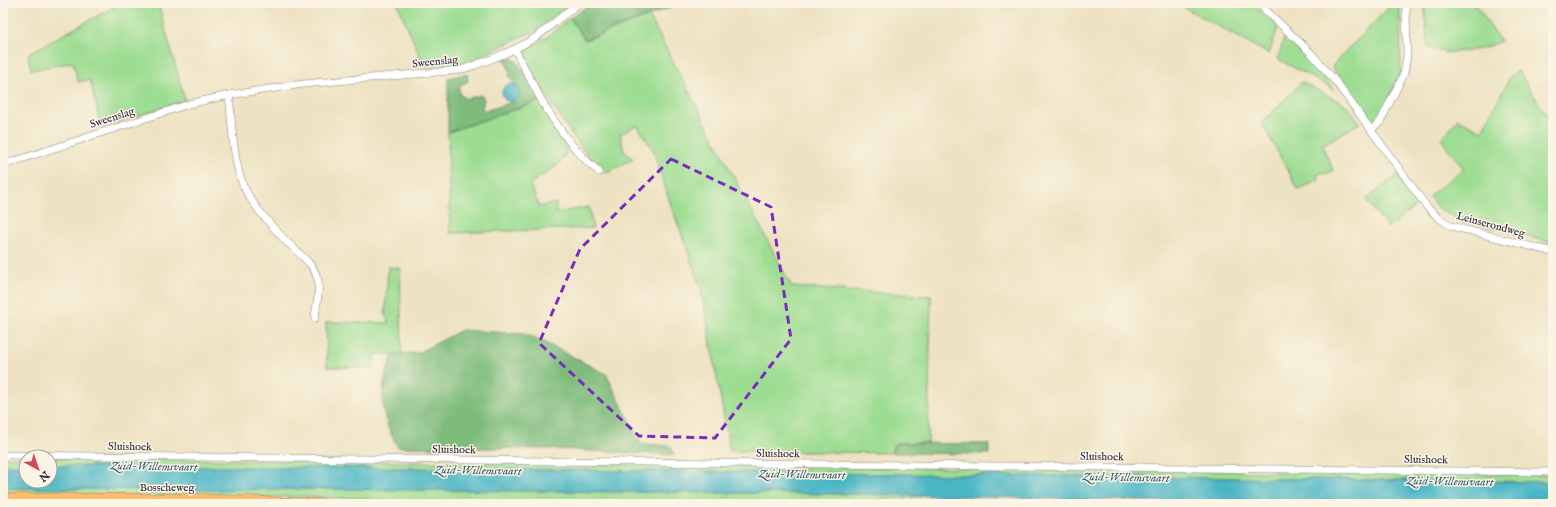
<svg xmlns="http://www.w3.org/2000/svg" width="1556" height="507" viewBox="0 0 1556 507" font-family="'IM FELL English',serif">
  <rect width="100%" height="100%" fill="#fcf5e5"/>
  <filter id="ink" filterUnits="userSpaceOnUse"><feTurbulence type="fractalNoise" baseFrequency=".025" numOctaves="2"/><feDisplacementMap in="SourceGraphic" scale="8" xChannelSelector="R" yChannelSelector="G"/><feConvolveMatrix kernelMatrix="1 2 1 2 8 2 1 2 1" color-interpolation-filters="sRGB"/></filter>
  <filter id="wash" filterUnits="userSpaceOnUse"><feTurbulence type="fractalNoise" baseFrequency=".012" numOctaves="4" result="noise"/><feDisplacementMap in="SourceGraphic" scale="16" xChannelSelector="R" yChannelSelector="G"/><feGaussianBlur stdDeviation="0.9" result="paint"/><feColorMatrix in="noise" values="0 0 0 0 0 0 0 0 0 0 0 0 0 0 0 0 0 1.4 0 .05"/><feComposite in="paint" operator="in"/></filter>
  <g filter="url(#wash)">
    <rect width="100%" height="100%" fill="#ede2c1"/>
    <path fill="#9ddd92" stroke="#608066" d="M121,3H158L185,101L101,127L90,80L78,82L73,62L31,70L28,54Z
      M397,3H571L536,30L470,61L460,65L426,70Z
      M1176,3H1252L1278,27L1269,54Z
      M1393,3H1400L1401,71L1382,115L1374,123H1370L1363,117L1332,66Z
      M1424,3H1475L1500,41C1482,52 1464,50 1445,53V51L1428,48Z
      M649,16L792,287L931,296L928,443H896L892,448V453L730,451L701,288L670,202L657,162L653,150L637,125L620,134L624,151L633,159L606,173C596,167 590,158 583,149C560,120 543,88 524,56L526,50L547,37L570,18L585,40Z
      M1288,35L1335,90L1278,59L1284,38Z
      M1518,71L1546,114L1553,111V243L1480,225L1451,216L1437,207L1429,196L1464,169L1441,139L1458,119L1482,131L1510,77Z
      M1302,82L1347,106L1360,123L1322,145L1333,170L1326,174L1324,172L1317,175L1319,179L1298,189L1262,123Z
      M540,101L565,142L567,151L559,164L530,184L539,207L556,203V213L589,207L593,228L450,233L448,132Z
      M1398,174L1420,203L1388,228L1366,200Z
      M388,267L400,268L402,355L375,354L374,368L327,367L326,322L389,323L385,315Z
      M3,457H26V466L3,465Z
      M50,458L1553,475V482L398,468L50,466Z
      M3,488L168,490L326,489L927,495L919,497L856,502L745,504L428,502L317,497L3,494Z"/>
    <path fill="#7ebc7c" stroke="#506f5c" d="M592,3H682L585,40L570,18Z
      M504,58H510L517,61L540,101L448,132V78L467,74L468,81L459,86L460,95L466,99L481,95L484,99L482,108L485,111L513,102L520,91L509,76L510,71Z
      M462,330L524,334L536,338L606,374L641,444L671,446L674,455L556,449L398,447C378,413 379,390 393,354L418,353Z
      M896,443L989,444V454L892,453L893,445Z"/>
    <path fill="#49b6c5" stroke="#366c80" d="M502 93a9 9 0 1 1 18 0a9 9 0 1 1-18 0Z
      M3,465L26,466V481H50V466L398,468L1553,482V504L1348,500L1264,504L862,494L326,489L168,490L3,488Z"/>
  </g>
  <g filter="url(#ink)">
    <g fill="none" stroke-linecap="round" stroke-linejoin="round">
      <defs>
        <path id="minor" d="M1258,3L1311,53L1336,82L1427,207L1439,218L1451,226L1553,252
          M515,49C537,94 560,140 599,172
          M229,95C232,122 233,166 245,189C254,207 270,224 284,239C296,252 315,263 318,281C320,292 316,307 315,318
          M1371,130L1380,122L1404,74L1407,56L1406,6L1407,3
          M3,162H12L189,104L229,95L303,84L460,70C489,61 519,50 543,32C555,23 566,12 579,3
          M3,455L1553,472"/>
        <path id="major" d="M3,498H188L330,504"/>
      </defs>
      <use href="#minor" stroke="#88827e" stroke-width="8"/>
      <use href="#major" stroke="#88827e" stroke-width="10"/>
      <use href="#minor" stroke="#fff" stroke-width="7"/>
      <use href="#major" stroke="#fcbd6e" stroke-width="9"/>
    </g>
  </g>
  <path fill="none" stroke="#7b2cbf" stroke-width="3" stroke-dasharray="8 5" stroke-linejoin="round" d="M671,159L771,207L791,339L715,438L639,436L539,343L580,249Z"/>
  <g text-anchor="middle" stroke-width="3" stroke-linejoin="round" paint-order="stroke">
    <g font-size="11" fill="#22223b" stroke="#fcf5e5">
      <text transform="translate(435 61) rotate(-6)" y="4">Sweenslag</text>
      <text transform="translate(112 117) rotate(-18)" y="4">Sweenslag</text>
      <text transform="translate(1491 224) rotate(15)" y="4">Leinserondweg</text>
      <text transform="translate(130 446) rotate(1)" y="4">Sluishoek</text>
      <text transform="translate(454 449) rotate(1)" y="4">Sluishoek</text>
      <text transform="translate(778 453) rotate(1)" y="4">Sluishoek</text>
      <text transform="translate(1102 456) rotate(1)" y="4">Sluishoek</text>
      <text transform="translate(1426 459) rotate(1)" y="4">Sluishoek</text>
      <text x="167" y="491">Bosscheweg</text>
    </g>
    <g font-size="12" font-style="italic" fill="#325d72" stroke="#fcf5e5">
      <text transform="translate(154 466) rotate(1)" y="4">Zuid-Willemsvaart</text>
      <text transform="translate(478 470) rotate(1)" y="4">Zuid-Willemsvaart</text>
      <text transform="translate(802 474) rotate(1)" y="4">Zuid-Willemsvaart</text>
      <text transform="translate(1126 477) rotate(1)" y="4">Zuid-Willemsvaart</text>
      <text transform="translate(1450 481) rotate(1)" y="4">Zuid-Willemsvaart</text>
    </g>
  </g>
  <rect width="1556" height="507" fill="none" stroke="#fcf5e5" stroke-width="16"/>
  <g transform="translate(38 469) rotate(140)"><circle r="19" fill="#fcf5e5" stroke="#a5a1a1"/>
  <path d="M0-3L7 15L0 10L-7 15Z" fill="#d1495b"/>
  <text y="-6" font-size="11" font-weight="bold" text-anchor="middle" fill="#22223b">N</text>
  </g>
</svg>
